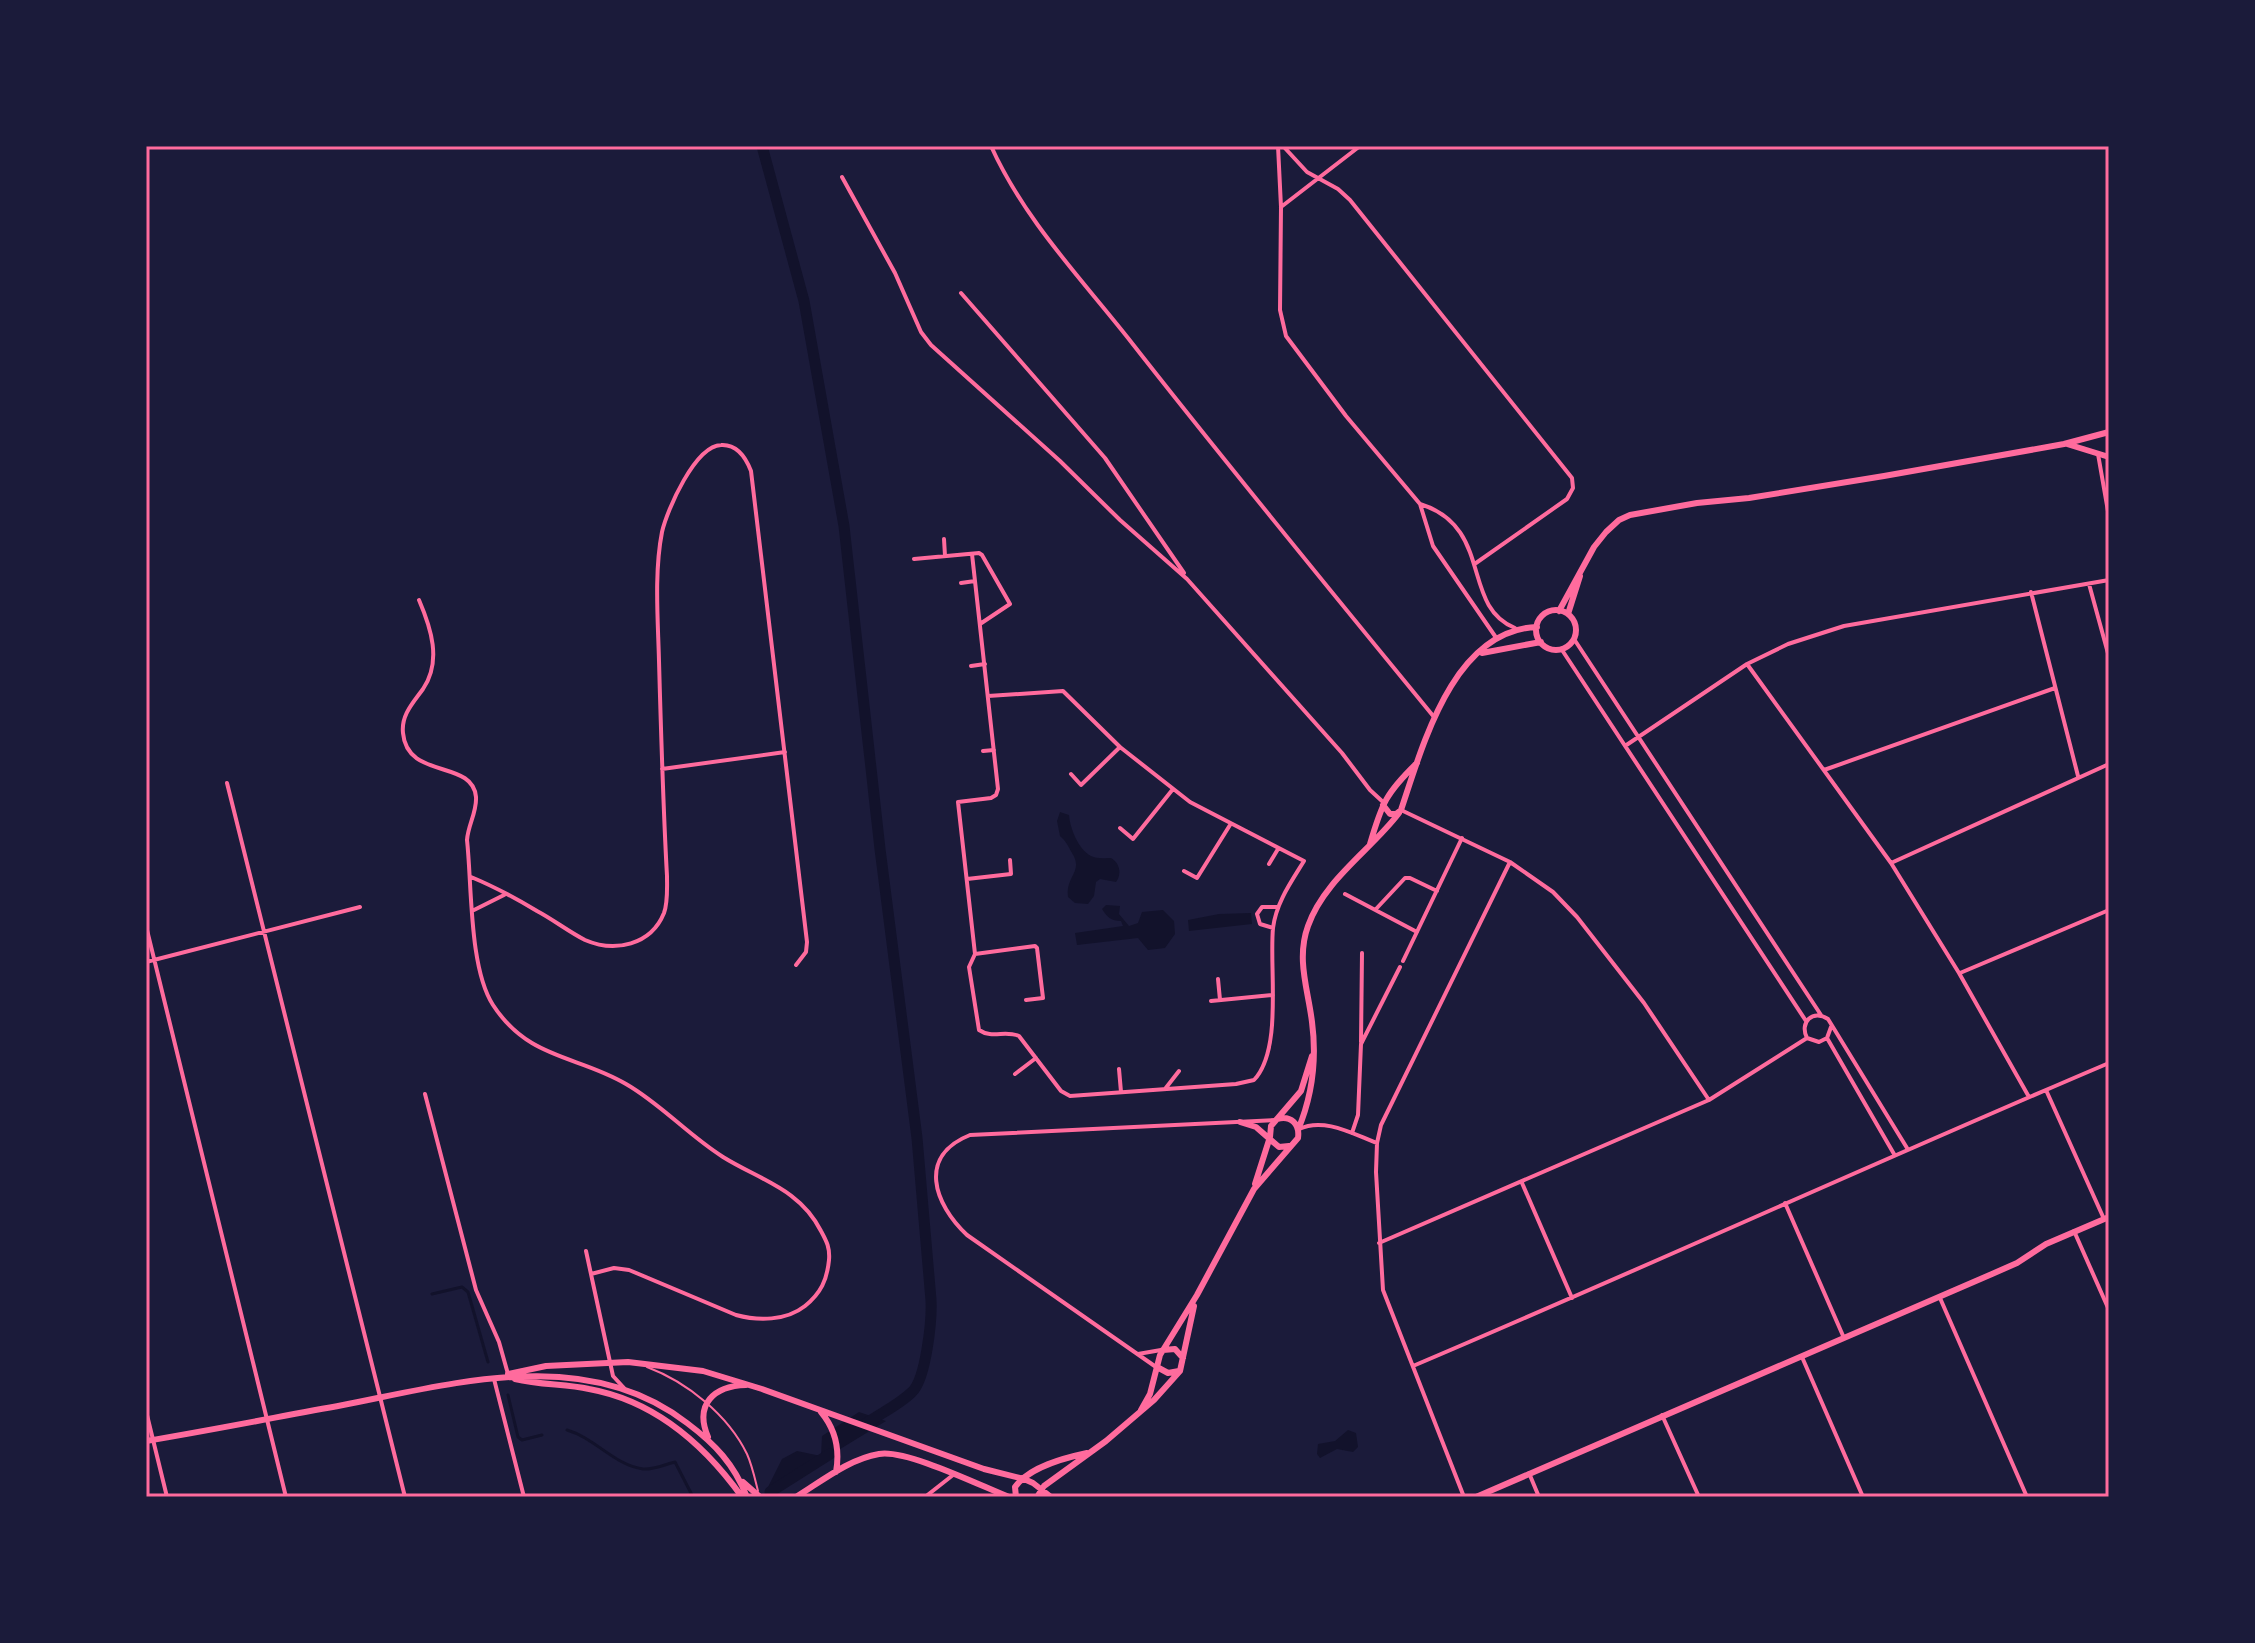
<svg xmlns="http://www.w3.org/2000/svg" width="2255" height="1643" viewBox="0 0 2255 1643" font-family="'Fira Sans',sans-serif">
  <rect width="100%" height="100%" fill="#1b1b3a"/>
  <path fill="#12122b" d="M1060,812L1069,815C1070,828 1078,849 1091,856C1096,859 1106,858 1111,858C1120,863 1122,874 1116,882L1100,879L1096,882L1094,896L1088,904L1075,903L1068,897C1065,876 1084,872 1072,853C1068,846 1066,841 1060,836L1057,821Z
    M1106,905L1120,906L1119,914L1129,926L1138,923L1142,912L1163,910L1174,921L1175,934L1165,948L1148,950L1138,938L1077,945L1075,933L1123,926L1121,921C1111,921 1107,917 1102,909Z
    M1251,913L1252,924L1189,931L1188,920L1219,914Z
    M859,1412L886,1421L770,1492L768,1487L782,1459L797,1451L821,1456L822,1436Z
    M1348,1430L1356,1433L1358,1447L1353,1452L1337,1449L1320,1458L1317,1454L1318,1444L1335,1441Z"/>
  <g fill="none" stroke-linecap="round" stroke-linejoin="round">
    <path stroke="#12122b" stroke-width="3" d="M432,1294L462,1287L468,1292L488,1362
      M508,1395L518,1437L522,1440L542,1435
      M567,1430C595,1438 614,1465 643,1469C653,1470 666,1464 675,1462L693,1497"/>
    <path stroke="#12122b" stroke-width="11" d="M762,146L804,301L844,526L880,849L917,1138L931,1300C932,1320 926,1379 912,1392C899,1405 879,1414 864,1425
      M770,1492L830,1454"/>
    <path stroke="#ff6b9d" stroke-width="2" d="M647,1367C687,1382 728,1415 747,1454C752,1465 755,1479 758,1491"/>
    <path stroke="#ff6b9d" stroke-width="4" d="M991,146C1024,219 1079,276 1128,338C1228,466 1331,591 1434,717
      M1278,146L1281,207L1280,310L1286,336L1346,416L1420,504L1433,546L1497,639
      M1283,146L1307,172L1338,189L1350,200L1572,478L1573,488L1567,499L1476,563
      M842,177L895,273L921,332L931,345L1060,461L1120,520L1187,579L1342,753L1370,790L1383,802
      M1281,207L1360,146
      M961,293L1105,458L1184,573
      M2098,454L2109,517
      M1420,504C1494,527 1460,606 1515,628
      M944,539L945,556
      M972,554L998,789L996,795L991,798L958,802L975,954L969,967L979,1030C992,1039 1005,1030 1019,1036L1061,1091L1070,1096L1236,1084L1254,1080C1283,1049 1269,969 1273,928C1276,903 1291,882 1304,861L1190,802L1120,747L1063,691L988,696
      M914,559L979,553L982,555L1010,604L980,624
      M961,583L975,581
      M2089,584L2109,657
      M2031,592L2078,776
      M419,600C431,628 442,661 423,689C413,703 401,715 403,733C407,780 473,759 476,797C477,812 468,825 467,840C472,885 469,968 493,1005C529,1060 577,1055 626,1084C661,1104 688,1135 723,1157C760,1180 800,1189 821,1231C827,1242 830,1248 829,1260C827,1280 821,1293 805,1306C786,1321 758,1321 736,1315L629,1270L614,1268L591,1274
      M1574,639L1821,1015
      M1562,650L1806,1021
      M1747,664L1891,863L1959,973L2029,1097
      M971,666L985,664
      M1625,746L1747,664L1788,644L1844,626L2109,580
      M983,751L994,750
      M662,769L785,752
      M1824,770L2055,688
      M1071,774L1081,785L1120,747
      M227,783L405,1497
      M1401,810L1510,862L1553,892L1577,917L1644,1003L1709,1100
      M1120,828L1133,839L1173,789
      M1891,863L2109,764
      M1269,864L1278,849
      M1184,871L1197,878L1230,825
      M471,877C493,886 517,899 537,911C554,920 569,932 585,940C615,953 651,945 664,913C668,902 667,888 667,876C663,805 661,733 659,661C658,620 654,573 662,532C667,510 695,446 721,445C737,444 746,458 751,471L807,942L806,952L796,965
      M967,879L1011,874L1010,860
      M1345,894L1417,932
      M1376,909L1405,878H1410L1437,891
      M474,910L504,895
      M146,926L286,1497
      M1273,928L1260,924L1257,914L1262,907H1277
      M975,954L1035,946L1037,948L1043,998L1026,1000
      M1403,961L1462,838
      M146,962L360,907
      M1960,973L2109,910
      M1218,979L1220,1000
      M1211,1001L1273,995
      M1831,1027L1827,1038L1819,1042L1807,1038C1799,1022 1813,1009 1828,1019L1907,1148
      M1827,1038L1894,1154
      M1361,1042L1362,953
      M1119,1069L1121,1092
      M1015,1074L1036,1058
      M1165,1089L1179,1071
      M2046,1090L2104,1219
      M425,1094L476,1290L499,1342L508,1374
      M1299,1129C1324,1117 1353,1134 1377,1143
      M1352,1133L1358,1115L1361,1044L1400,967
      M1522,1183L1572,1298
      M1785,1203L1844,1338
      M2074,1231L2109,1310
      M1379,1243L1709,1100L1807,1038
      M586,1251L613,1376L624,1388
      M1940,1298L2027,1497
      M1138,1354L1161,1350
      M1802,1357L1863,1497
      M1413,1366C1646,1267 1876,1162 2109,1063
      M1156,1367L967,1235C934,1204 917,1156 970,1135L1275,1120
      M494,1379L524,1497
      M146,1411L167,1497
      M1662,1415L1699,1497
      M1529,1473L1539,1497
      M925,1497L953,1475
      M1464,1497L1383,1290L1376,1172L1377,1143L1381,1125L1510,862"/>
    <path stroke="#ff6b9d" stroke-width="6" d="M2067,444L2109,457
      M1536 630a20 20 0 1 1 40 0a20 20 0 1 1-40 0Z
      M1559,611L1594,547L1606,532L1619,520L1630,515L1697,503L1749,498L1884,476L2064,444L2109,432
      M1568,614L1580,576
      M1482,653L1541,642
      M1383,805L1390,814H1396L1401,810C1423,745 1453,630 1537,627
      M1370,844C1382,803 1386,793 1417,763
      M1240,1122L1256,1127L1279,1147L1289,1146
      M1298,1130C1313,1094 1317,1060 1312,1022C1308,989 1296,959 1308,926C1324,880 1371,850 1399,813
      M1255,1184L1270,1137L1271,1126L1301,1091L1312,1056
      M1163,1350L1175,1349L1183,1358
      M1157,1367L1168,1373L1179,1371
      M508,1374L546,1366L628,1362L703,1371L762,1389L984,1469L1024,1479L1033,1483L1051,1497
      M515,1379C540,1385 565,1384 589,1389C655,1401 704,1444 742,1497
      M1141,1410L1150,1394L1160,1355L1197,1295L1254,1189L1298,1138C1300,1124 1291,1115 1277,1119
      M821,1412C836,1430 840,1450 836,1472
      M708,1437C694,1404 714,1386 746,1385
      M146,1441C212,1430 277,1417 343,1405C455,1383 587,1345 687,1423C715,1444 734,1464 747,1497
      M743,1482L760,1497
      M796,1497C822,1481 849,1459 879,1454C906,1449 981,1486 1009,1497
      M1016,1497L1015,1487C1029,1467 1064,1458 1087,1453
      M1037,1497L1044,1486L1106,1441L1154,1400L1180,1371L1194,1306
      M1476,1497L1992,1274L2017,1263L2046,1244L2109,1217"/>
  </g>
  <rect width="2255" height="1643" fill="none" stroke="#1b1b3a" stroke-width="296"/>
  <rect x="148" y="148" width="1959" height="1347" fill="none" stroke="#ff6b9d" stroke-width="3"/>
</svg>
